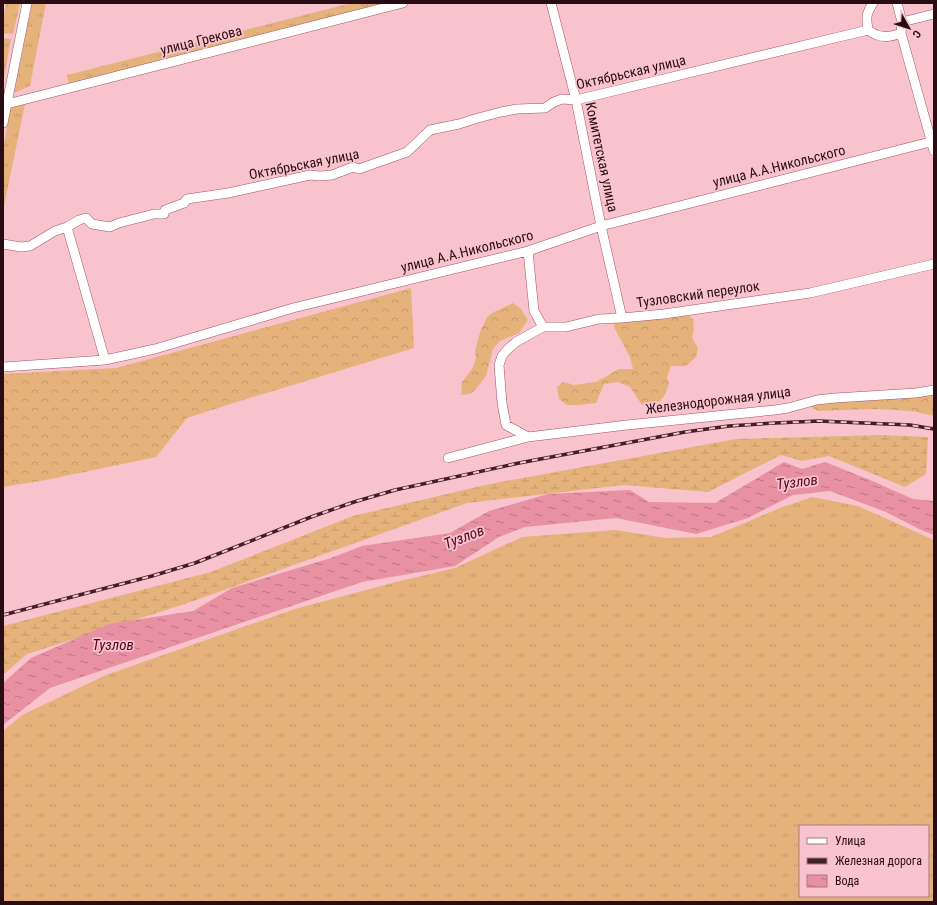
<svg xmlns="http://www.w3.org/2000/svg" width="937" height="905" viewBox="0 0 937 905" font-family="'Roboto Condensed',sans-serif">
  <defs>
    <pattern id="grass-tufts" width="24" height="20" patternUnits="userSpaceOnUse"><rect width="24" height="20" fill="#e6b27c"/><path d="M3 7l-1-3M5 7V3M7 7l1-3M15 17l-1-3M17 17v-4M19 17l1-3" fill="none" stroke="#c5986a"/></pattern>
    <pattern id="forest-crowns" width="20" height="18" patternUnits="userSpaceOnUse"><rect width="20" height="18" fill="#e6b27c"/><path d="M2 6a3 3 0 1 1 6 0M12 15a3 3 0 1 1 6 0" fill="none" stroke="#c5986a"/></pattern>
    <pattern id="wetland-marsh" width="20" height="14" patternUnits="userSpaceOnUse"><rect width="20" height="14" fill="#e6b27c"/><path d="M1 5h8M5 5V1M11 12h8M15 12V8" fill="none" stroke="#c5986a"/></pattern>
    <pattern id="water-ripples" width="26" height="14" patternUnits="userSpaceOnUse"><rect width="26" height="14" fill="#e791a2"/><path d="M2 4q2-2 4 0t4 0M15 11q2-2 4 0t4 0" fill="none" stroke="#bb7583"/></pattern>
  </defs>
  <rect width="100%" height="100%" fill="#f8c3cc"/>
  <path fill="url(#grass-tufts)" fill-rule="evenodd" d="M6,3H20L13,34L3,33V18Z
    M32,3H46L30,86L14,93Z
    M352,3H390L69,85L67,75Z
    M3,38L11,39L3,83Z
    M25,104L3,211V149L11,106Z
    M812,497L858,506L934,540V902H3V731L22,715L106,675L295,609L396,582L455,568L522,537L615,530L666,538L711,537L780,508ZM800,826H928V896H800Z"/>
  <path fill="url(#forest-crowns)" d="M411,288L414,348L243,400L187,418L156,457L46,480L3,487V374L116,368Z
    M513,303L520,308L528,320L519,333L500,341L493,349L486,376L475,390L470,394L461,395L462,382L472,369L476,359L475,351L478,339L481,330L487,317L494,312Z
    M688,315L693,319L694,329L692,338L698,348L696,357L686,366H671L667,378L669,383L666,393L660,401L642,405L630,387L618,382L604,384L596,403L578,405H567L559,399L557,387L563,382L574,385L596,382L619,369H633L630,357L614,327L615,321Z
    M934,394V416L912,411L876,409L818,411L811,407L816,403Z"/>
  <path fill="url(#wetland-marsh)" d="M881,435L928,437L926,474L905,487L829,456L802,461L781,455L708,492L624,485L467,503L185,604L27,654L3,675V626L211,572L353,516L490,484L736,439Z"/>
  <path fill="url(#water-ripples)" d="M784,462L802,469L825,462L870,480L913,499L934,501V535L919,529L886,512L830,491L793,495L748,518L696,534L616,518L525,527L499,537L455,566L362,582L50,688L3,725V683L31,658L109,624L193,611L232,588L331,558L362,546L450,533L489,511L548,494L630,490L649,502L715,503Z"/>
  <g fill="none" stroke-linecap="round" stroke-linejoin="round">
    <defs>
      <path id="minor" d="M551,3L576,100L601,226L622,318
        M873,3C866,14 866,17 868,30C871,32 874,34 877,35C884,38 895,36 901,33
        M897,3L902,22L901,33L934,151
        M902,22L934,14
        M7,104L403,3
        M3,123L27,3
        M67,227L105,360
        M3,244L21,247L30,246L55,231L67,227L79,220L86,218L92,224L110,227L119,223L154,214H164L165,210L184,203L187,199L228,193L310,175L320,176L332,175L353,167L359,169L407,152L430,130L459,124L478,118L501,112L517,109L545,108L554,102L562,99L576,100L868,30
        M528,251L534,311L543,327H566L599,319L622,318L664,314L810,293L934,264
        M3,367L105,360L155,349L293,308L528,251L601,226L934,141
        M528,437L506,425L502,403L499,365L502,356L508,349L516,342L543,327
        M448,458L528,437L627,425L775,410L788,408L817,400L835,398L916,393L934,390"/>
    </defs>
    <use href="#minor" stroke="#a05464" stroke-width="10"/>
    <use href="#minor" stroke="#fff" stroke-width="9"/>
    <defs>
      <path id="rail" d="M3,615L152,576L195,563L311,517L354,502L395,490L519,463L685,432L729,426L775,423L819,421L864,423L910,425L934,429"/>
    </defs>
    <use href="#rail" stroke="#401f27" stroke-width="3.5"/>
    <use href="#rail" stroke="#f8c3cc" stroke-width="2" stroke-dasharray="6" stroke-linecap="butt"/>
  </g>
  <g text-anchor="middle" stroke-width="3.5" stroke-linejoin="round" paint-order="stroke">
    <g font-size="14" fill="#2a0c14" stroke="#f8c3cc">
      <text transform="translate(201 40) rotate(-14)" y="5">улица Грекова</text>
      <text transform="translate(631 72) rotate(-13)" y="5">Октябрьская улица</text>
      <text transform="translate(602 157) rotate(78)" y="5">Комитетская улица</text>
      <text transform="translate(304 164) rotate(-11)" y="5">Октябрьская улица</text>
      <text transform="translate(779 166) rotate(-14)" y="5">улица А.А.Никольского</text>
      <text transform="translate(467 251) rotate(-14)" y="5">улица А.А.Никольского</text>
      <text transform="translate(698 294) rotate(-8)" y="5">Тузловский переулок</text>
      <text transform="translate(718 400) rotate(-7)" y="5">Железнодорожная улица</text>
    </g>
    <g font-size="15" font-style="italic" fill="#520520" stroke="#f8c3cc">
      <text transform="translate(797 482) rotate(-7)" y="5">Тузлов</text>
      <text transform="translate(464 537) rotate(-21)" y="5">Тузлов</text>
      <text x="113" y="650">Тузлов</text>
    </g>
  </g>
  <rect width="937" height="905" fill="none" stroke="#2a0c14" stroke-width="8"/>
  <rect x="799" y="825" width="130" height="72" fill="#f8c3cc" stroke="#a67a82"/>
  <rect x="807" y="838" width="20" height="6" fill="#ffffff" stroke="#a67a82"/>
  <text x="835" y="845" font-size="12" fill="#2a0c14">Улица</text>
  <rect x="807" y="858" width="20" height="6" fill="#401f27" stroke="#a67a82"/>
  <text x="835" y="865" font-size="12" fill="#2a0c14">Железная дорога</text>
  <rect x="807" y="875" width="20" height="12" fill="url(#water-ripples)" stroke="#a67a82"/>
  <text x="835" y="885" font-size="12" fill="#2a0c14">Вода</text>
  <g transform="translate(909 28) rotate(129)" stroke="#f8c3cc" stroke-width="3" paint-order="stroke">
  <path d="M0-3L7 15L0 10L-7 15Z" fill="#2a0c14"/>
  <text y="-6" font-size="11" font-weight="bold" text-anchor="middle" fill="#2a0c14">С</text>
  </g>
</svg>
